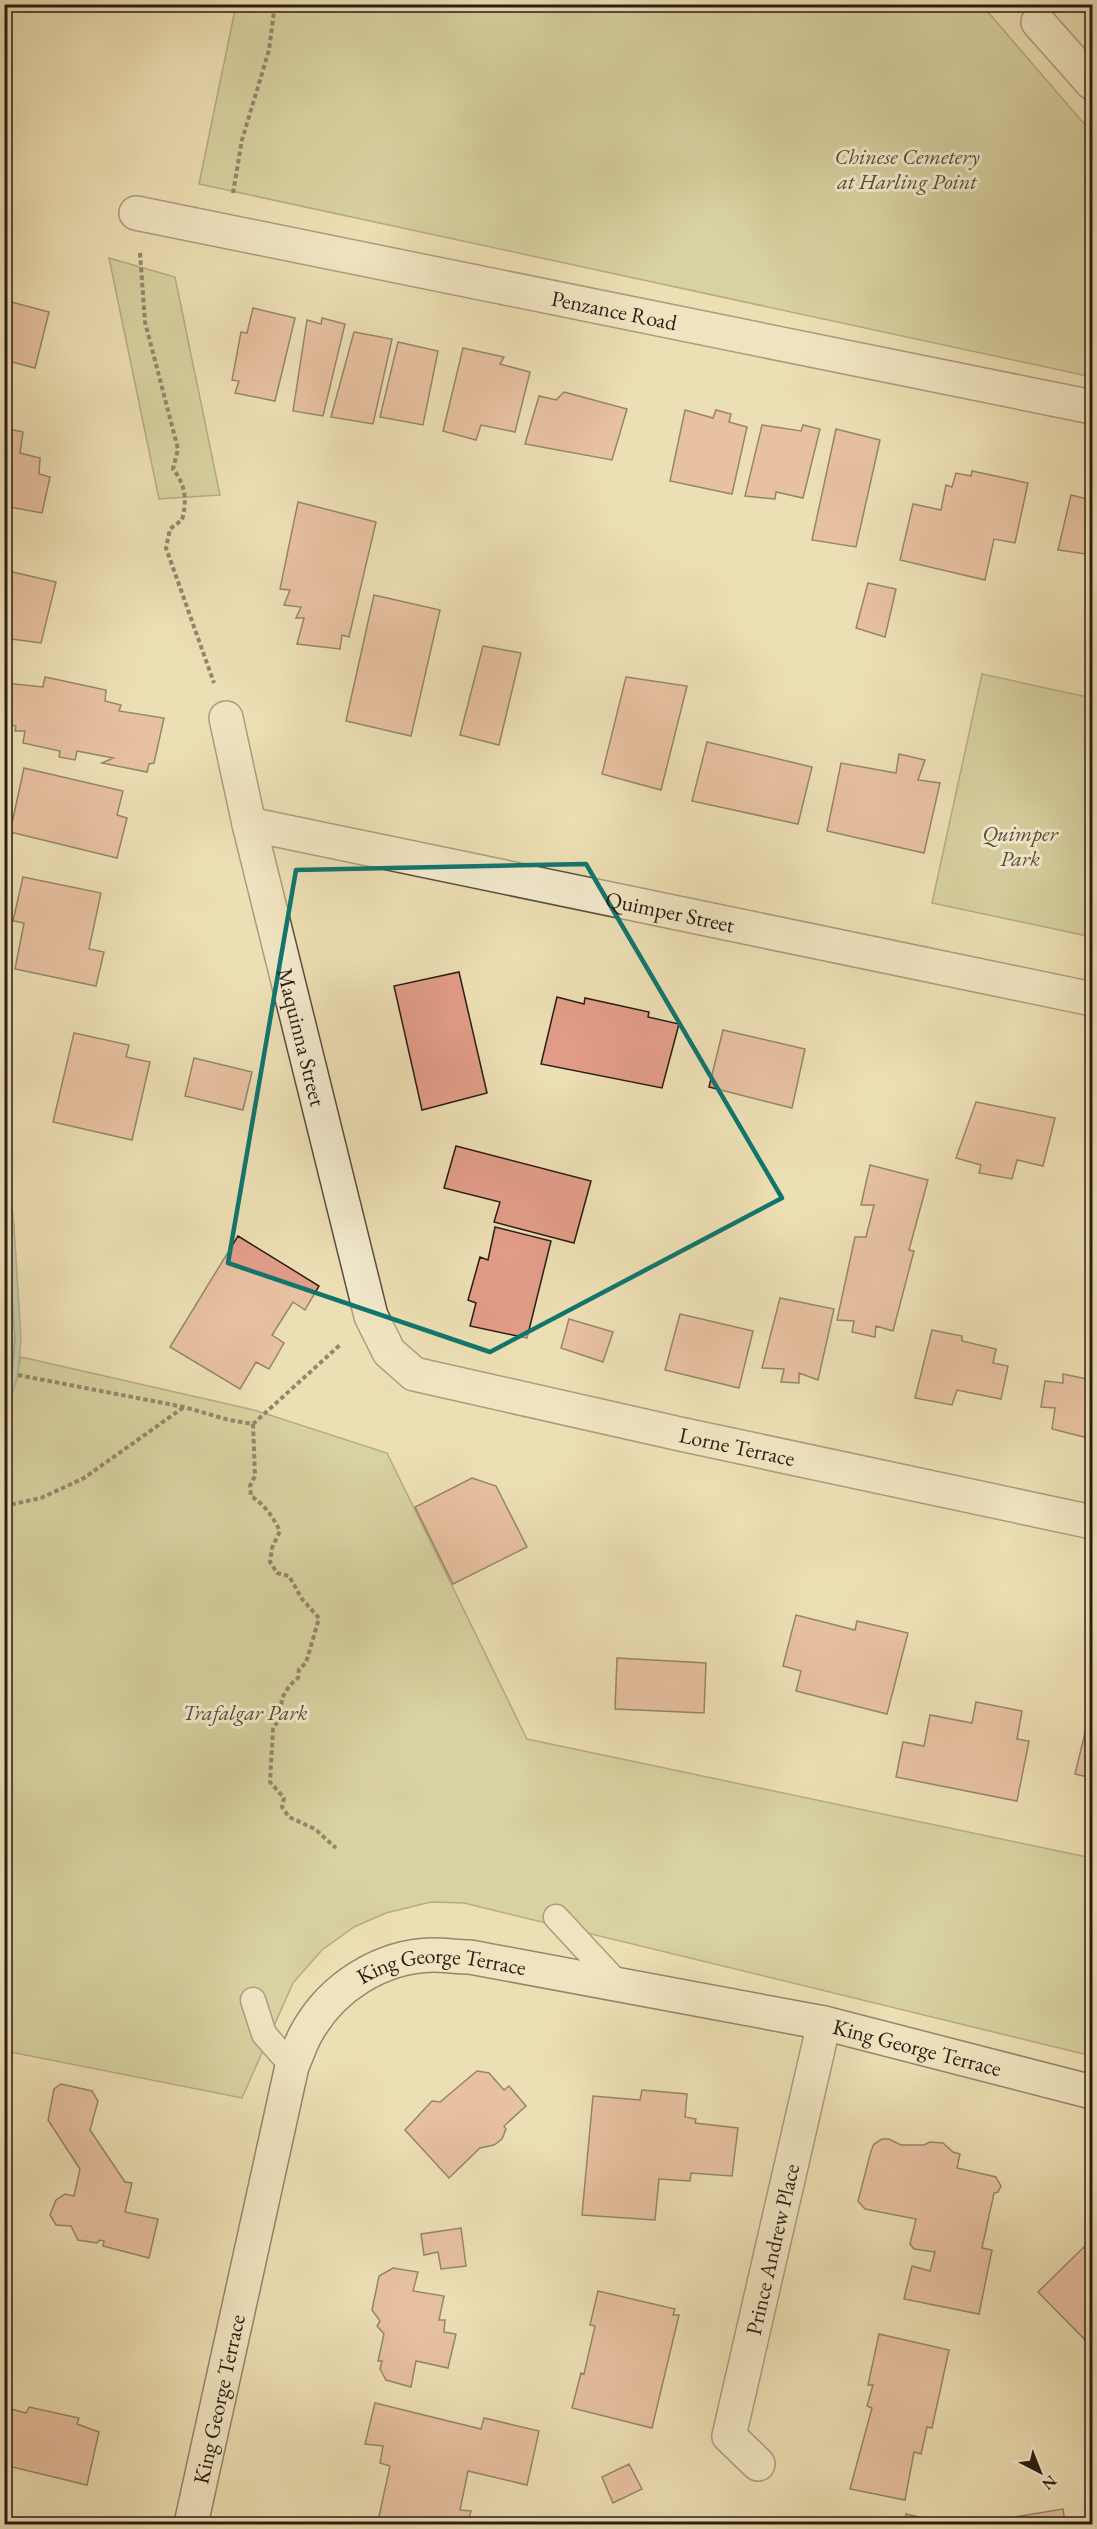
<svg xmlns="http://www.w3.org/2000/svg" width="1097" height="2529" viewBox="0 0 1097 2529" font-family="'EB Garamond',serif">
  <rect width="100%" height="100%" fill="#eddfb4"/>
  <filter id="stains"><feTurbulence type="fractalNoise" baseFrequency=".00333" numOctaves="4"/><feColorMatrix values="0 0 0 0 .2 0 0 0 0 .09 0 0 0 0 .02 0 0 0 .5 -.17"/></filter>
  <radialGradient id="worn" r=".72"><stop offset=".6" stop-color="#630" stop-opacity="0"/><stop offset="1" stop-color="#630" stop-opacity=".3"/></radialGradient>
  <path fill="#bec089" stroke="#746e4f" stroke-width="1.5" d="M236,5H982L1092,133V377L199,184Z
    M109,258L175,277L220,495L159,499Z
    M982,674L1092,698V937L932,903Z
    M21,1357L254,1410L387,1453L527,1739L1092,1858V2056L464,1903L431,1902L386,1913L354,1927L322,1950L293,1983L242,2098L5,2051L4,1408L8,1407Z"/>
  <path fill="#9abda8" stroke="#6d7d6d" stroke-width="1.5" d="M4,1133L14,1226L21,1339L18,1375L8,1407L5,1408Z"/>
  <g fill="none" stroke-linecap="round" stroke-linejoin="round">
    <path stroke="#626d5e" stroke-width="1.5" d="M4,1185L15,1339L12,1373L4,1399
      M4,1284L7,1339L4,1373"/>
  </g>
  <path fill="#e29d89" stroke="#291d15" stroke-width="1.5" d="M4,300L49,312L35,368L4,360Z
    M253,308L295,318L275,401L235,393L239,381L232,380L241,332L247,333Z
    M322,318L345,324L323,416L293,411L307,320L321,324Z
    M354,332L392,339L373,424L331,417Z
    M398,342L438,351L423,425L380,417Z
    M463,348L504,357L500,364L530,372L515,432L481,425L476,440L443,431Z
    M564,392L627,409L612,460L525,444L539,396L556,400Z
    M685,410L713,418L716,410L731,414L729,422L747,427L732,494L670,481Z
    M762,425L801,431L803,425L820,429L803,498L776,492L775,499L745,496Z
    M4,428L23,432L20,453L40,458L39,474L50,477L42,513L4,506Z
    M836,429L880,440L856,547L812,540Z
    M972,471L1028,483L1015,543L994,539L985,580L900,560L913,504L941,510L946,485L952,487L956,473L971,476Z
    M1071,495L1092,500V555L1058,550Z
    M298,502L376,522L349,637L342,635L340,649L297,644L304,618H296L301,607L284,605L290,590L280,589Z
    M4,570L56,582L41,643L4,638Z
    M868,583L896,589L885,637L856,628Z
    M374,595L440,610L411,736L346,721Z
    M483,646L521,653L499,745L460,735Z
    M45,677L106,690L105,701L121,705L119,711L164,718L154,763L149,764L147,772L102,763L113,758L77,751L75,760L59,757L60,751L23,743L25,731H15L16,726L4,724L5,683L43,687Z
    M626,677L687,686L661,790L602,774Z
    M707,742L812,767L798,824L692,801Z
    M899,754L925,760L918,780L940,783L924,853L827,831L841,763L896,773Z
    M24,768L123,791L117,815L127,818L117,858L10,832Z
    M23,877L101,893L89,949L104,952L96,986L15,969L24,923L13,921Z
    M459,972L487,1093L422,1110L394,986Z
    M557,997L584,1004L585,998L649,1012L648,1017L679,1024L662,1088L541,1064Z
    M723,1030L805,1049L792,1108L709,1087Z
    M74,1033L129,1045L126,1057L150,1062L132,1140L53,1122Z
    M194,1058L252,1072L243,1110L185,1096Z
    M976,1102L1055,1118L1043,1166L1017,1160L1012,1179L979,1173L981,1165L956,1158Z
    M456,1146L591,1181L574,1243L494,1222L500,1202L444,1188Z
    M870,1165L928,1180L909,1250L914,1251L893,1331L876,1326L875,1337L852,1332L854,1321L837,1320L855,1237H866L874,1205H861Z
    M495,1227L551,1241L527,1338L470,1326L476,1303L468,1300L480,1257L488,1260Z
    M238,1236L319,1286L305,1310L293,1302L272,1335L284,1343L269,1369L256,1362L240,1389L170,1347Z
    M780,1298L834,1309L818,1380L799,1373V1383L781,1382L784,1369L762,1368Z
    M680,1314L753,1331L739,1388L665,1370Z
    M569,1319L613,1332L603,1362L561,1348Z
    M932,1330L962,1336V1341L996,1349L993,1363L1008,1366L1001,1399L957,1390L952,1405L915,1398Z
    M1063,1374L1092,1380V1439L1052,1429L1055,1408L1041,1407L1045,1381L1063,1383Z
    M472,1478L496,1486L527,1547L453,1584L415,1507Z
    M796,1615L855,1630L857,1621L908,1633L887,1714L796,1691L801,1671L783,1666Z
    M617,1658L706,1663L704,1713L615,1709Z
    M976,1702L1022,1711L1017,1739L1029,1741L1017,1801L896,1777L903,1742L924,1746L930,1715L972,1723Z
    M1092,1704V1778L1075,1774Z
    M477,2071L489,2073L504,2090L509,2086L526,2106L504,2126L506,2129L502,2139L494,2145L480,2148L449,2178L405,2130L432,2101L440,2102Z
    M61,2084L92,2091L98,2101L90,2130L125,2182L132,2183L125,2212L158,2219L149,2258L103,2246L104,2241L100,2240L97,2243L78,2240L71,2226L56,2225L50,2215L56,2200L65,2194L74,2196L80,2169L48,2120L54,2089Z
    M642,2090L687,2094L685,2117L696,2119L695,2123L738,2128L732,2176L691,2173L690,2181L659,2179L655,2220L582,2215L593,2096L640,2100Z
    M882,2139H889L901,2145H924L930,2142L943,2143L953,2152L960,2154L957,2168L996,2177L998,2181L1001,2186L998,2192L994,2193L982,2248L992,2250L979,2314L904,2299L912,2266L930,2271L935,2252L914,2249L910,2244L916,2219L865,2209L858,2201L871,2151L874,2144Z
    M461,2228L466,2266L441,2269L438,2252L424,2255L421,2234Z
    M1086,2245L1092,2251V2347L1038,2292Z
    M393,2268L418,2272L413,2291L444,2296L439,2320H445L444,2332L456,2334L448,2368L416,2361L411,2387L386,2380L380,2369L382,2361H378L384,2334L377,2326L380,2321L372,2310L379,2276Z
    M598,2291L675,2309L673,2315H679L652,2428L572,2408L581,2373L584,2374L595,2326L590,2325Z
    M879,2334L949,2350L932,2428L927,2427L921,2454L914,2452L905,2500L850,2489L872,2408L867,2406L873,2385H868Z
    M375,2403L481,2429L484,2418L539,2431L527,2485L468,2471L460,2510L471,2511L467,2524H390L378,2521L390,2466L380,2463L383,2446L365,2444Z
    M4,2407L26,2413L29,2407L79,2418L77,2424L99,2432L87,2485L4,2465Z
    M629,2464L642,2489L613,2503L602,2477Z
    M1063,2509L1065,2524H1004L1003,2519Z
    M906,2514L949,2524H904Z"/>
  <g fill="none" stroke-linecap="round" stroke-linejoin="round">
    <defs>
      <path id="lane" d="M556,1917L621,1987
        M253,2000L264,2034L292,2066"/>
      <g id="street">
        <path d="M1038,22L1092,83"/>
        <path id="s1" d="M136,213L1092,407"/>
        <path id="s2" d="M226,718L249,824L371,1316L389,1352L414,1374L680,1434L1092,1522"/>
        <path id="s3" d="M249,824L1092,999"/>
        <path id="s4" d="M758,2464L729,2436L824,2023"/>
      </g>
      <g id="secondary">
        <path id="s5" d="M191,2524L292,2066C297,2055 301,2042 307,2032C332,1987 381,1956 433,1955C445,1955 458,1957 470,1957L824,2023L1092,2092"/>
      </g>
    </defs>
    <use href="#lane" stroke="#5a4e3d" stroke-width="27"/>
    <use href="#street" stroke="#5a4e3d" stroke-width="36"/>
    <use href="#secondary" stroke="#291d15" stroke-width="36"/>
    <path stroke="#291d15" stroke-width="4" stroke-dasharray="4.5 3" stroke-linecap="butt" d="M233,193L242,140L269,50L275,4
      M140,253L145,322L178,449L173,469C186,485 187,501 182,520L170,529L166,548L214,683
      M18,1375L184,1407L229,1420L253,1424L341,1344
      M253,1424L255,1476L250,1486L251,1496C266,1506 272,1516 280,1531L272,1548L270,1562L277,1573L289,1576L302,1599L319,1618L306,1663L299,1669L298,1678L290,1685L282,1698L280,1717L273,1729L270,1782L284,1798L282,1807L289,1817L315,1829L336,1848
      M4,1506L41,1498L84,1478L184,1407"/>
    <use href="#lane" stroke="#f3eace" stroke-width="24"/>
    <use href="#street" stroke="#f3eace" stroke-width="33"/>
    <use href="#secondary" stroke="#f3eace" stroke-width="33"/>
  </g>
  <path d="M0 0H1097V2529H0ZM586,864L782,1198L490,1352L228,1263L296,870Z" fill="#eddfb4" fill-opacity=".55" fill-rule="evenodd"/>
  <path fill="none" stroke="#0f766e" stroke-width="4.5" stroke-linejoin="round" d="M586,864L782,1198L490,1352L228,1263L296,870Z"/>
  <g text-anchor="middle" stroke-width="6" stroke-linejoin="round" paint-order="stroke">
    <g font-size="22" font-style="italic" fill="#564e38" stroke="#f3eace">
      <text x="907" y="164">Chinese Cemetery<tspan x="907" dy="25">at Harling Point</tspan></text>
      <text x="1020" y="841">Quimper<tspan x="1020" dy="25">Park</tspan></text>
      <text x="245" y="1720">Trafalgar Park</text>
    </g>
    <g font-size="22" fill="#291d15" stroke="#f3eace">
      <text dy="8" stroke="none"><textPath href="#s1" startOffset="488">Penzance Road</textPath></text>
      <text dy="8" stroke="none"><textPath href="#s3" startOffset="430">Quimper Street</textPath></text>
      <text dy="8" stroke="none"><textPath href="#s2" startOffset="328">Maquinna Street</textPath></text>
      <text dy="8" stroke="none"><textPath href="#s2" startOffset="1020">Lorne Terrace</textPath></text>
      <text dy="8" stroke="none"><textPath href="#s5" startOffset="668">King George Terrace</textPath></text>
      <text dy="8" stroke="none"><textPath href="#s5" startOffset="1154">King George Terrace</textPath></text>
      <text dy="8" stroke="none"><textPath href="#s4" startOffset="232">Prince Andrew Place</textPath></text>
      <text dy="8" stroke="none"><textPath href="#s5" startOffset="128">King George Terrace</textPath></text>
    </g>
  </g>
  <rect width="1097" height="2529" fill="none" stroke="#eddfb4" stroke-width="24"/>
  <rect x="6" y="6" width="1085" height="2517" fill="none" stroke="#291d15" stroke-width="3"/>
  <rect x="12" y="12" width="1073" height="2505" fill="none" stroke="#291d15" stroke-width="1.5"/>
  <g transform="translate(1040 2472) rotate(138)" stroke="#f3eace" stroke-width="4.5" paint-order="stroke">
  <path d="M0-4.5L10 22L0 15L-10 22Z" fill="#291d15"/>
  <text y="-9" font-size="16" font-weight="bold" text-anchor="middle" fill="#291d15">N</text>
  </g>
  <rect width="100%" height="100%" filter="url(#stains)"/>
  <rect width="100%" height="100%" fill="url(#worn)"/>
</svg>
